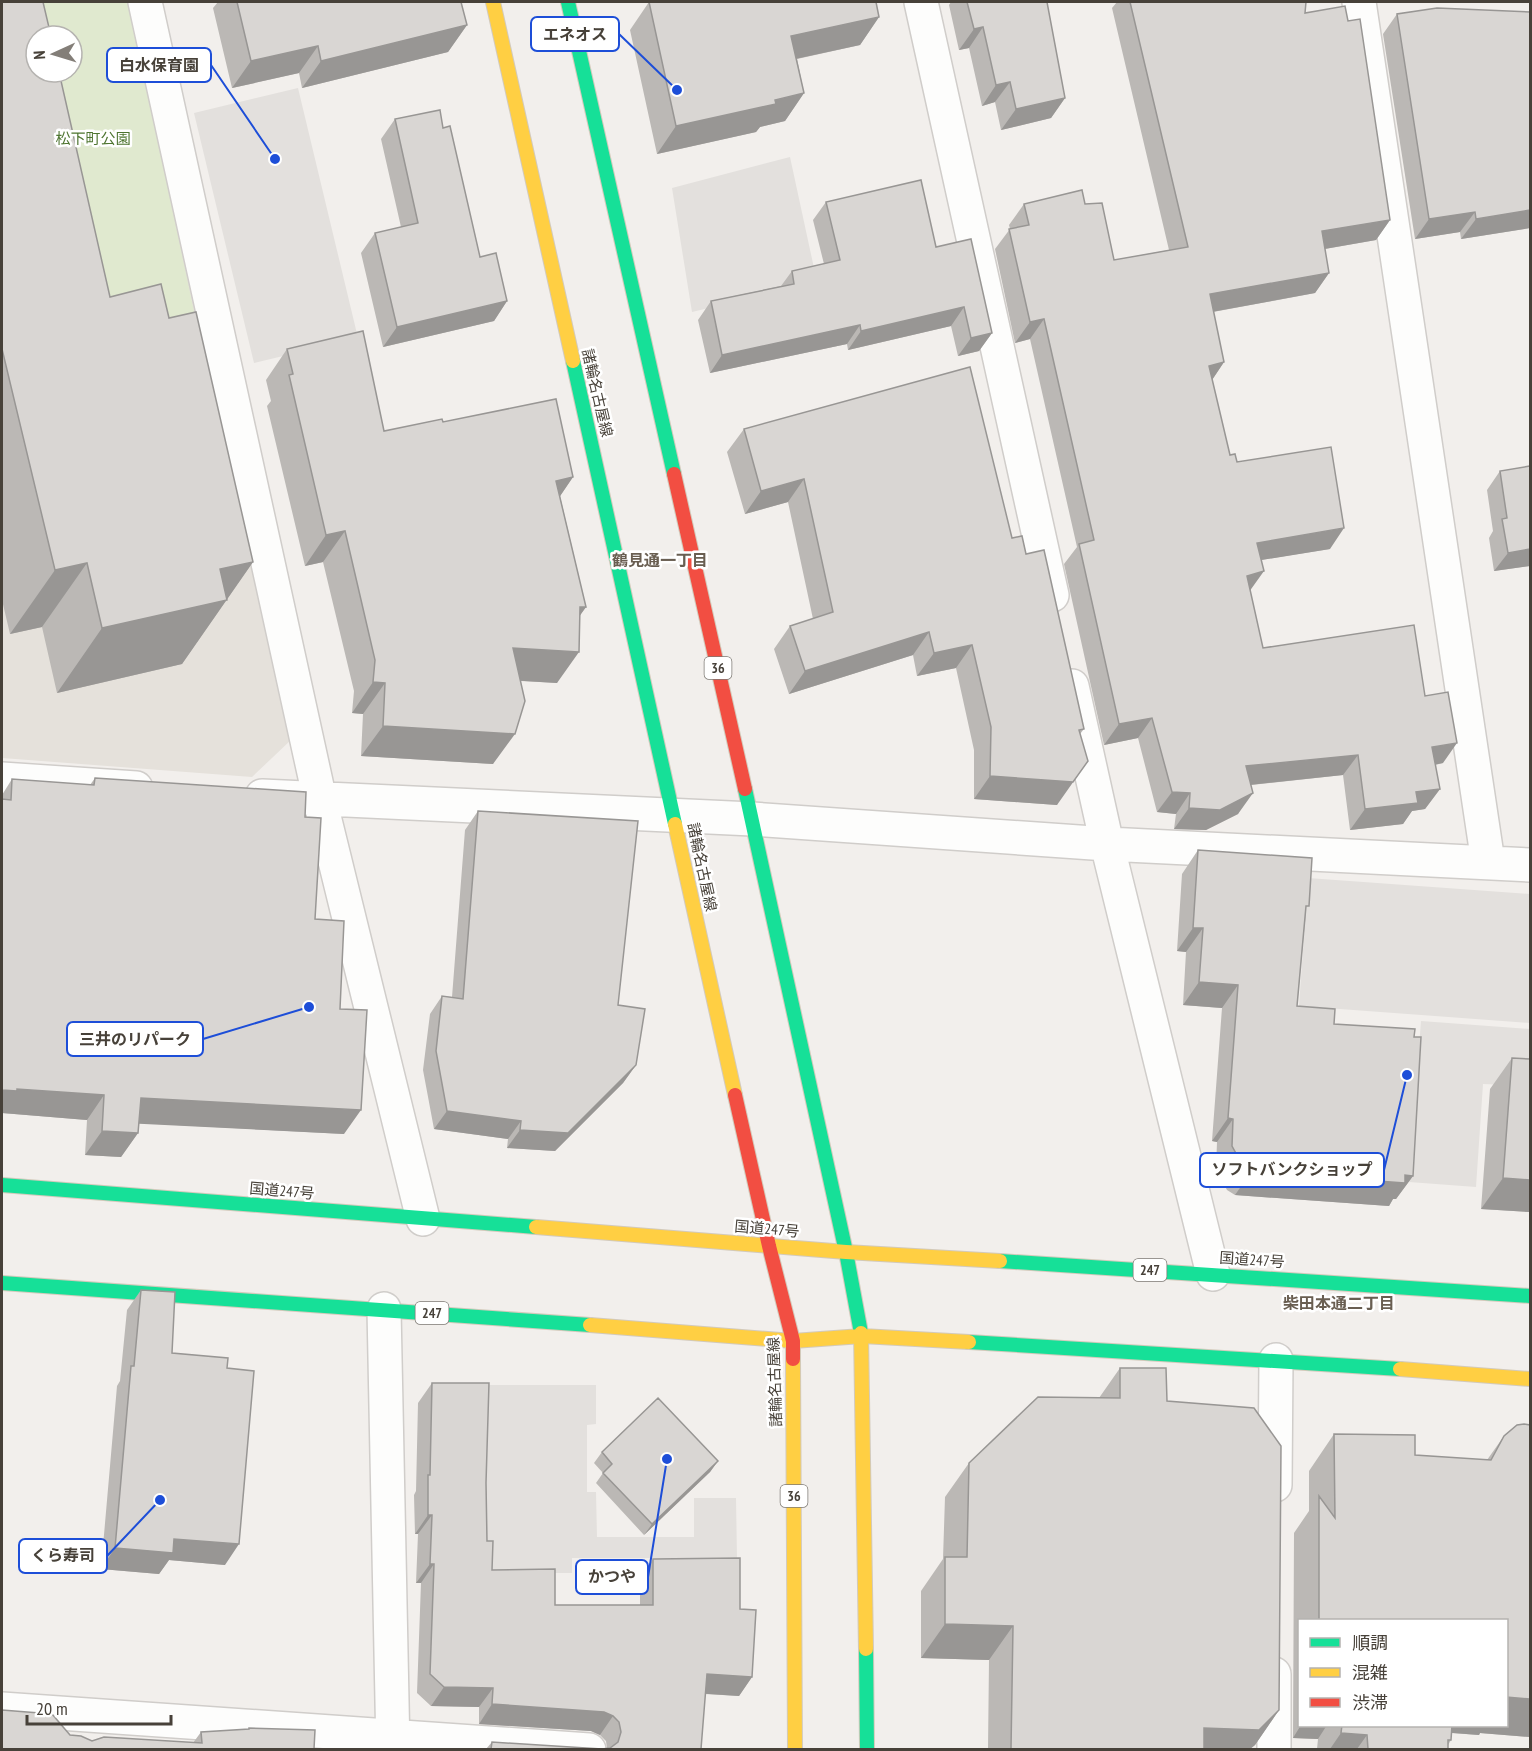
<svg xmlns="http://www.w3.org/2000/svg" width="1532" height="1751" viewBox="0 0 1532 1751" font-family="'PT Sans Narrow','Noto Sans JP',sans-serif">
  <rect width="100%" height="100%" fill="#f2efec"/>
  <path fill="#e5e1db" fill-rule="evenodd" d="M2,2H140L292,739L252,777L2,758ZM36,36H72V72H36Z"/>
  <path fill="#e0e9cf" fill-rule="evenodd" d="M2,2H129L196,321L76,348ZM36,36H72V72H36Z"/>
  <path fill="#e3e0dd" d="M298,88L358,338L254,363L194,113Z
    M790,157L817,282L692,312L672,188Z
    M1308,878L1530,894V1023L1299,1006Z
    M1421,1021L1530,1029V1086L1483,1084L1476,1187L1409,1182Z
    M486,1385H596V1424L587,1425V1492H596L597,1537H694V1498H736L737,1558H572V1573H486Z"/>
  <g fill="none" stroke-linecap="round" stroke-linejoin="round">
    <defs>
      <path id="street" d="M145,2L320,800L423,1219
        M921,2L1052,595
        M1359,2L1488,862
        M1072,686L1107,844L1213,1274
        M2,779L136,788
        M262,796L752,819L1107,844L1530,865
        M384,1309L393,1750
        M1275,1485L1276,1360
        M2,1709L589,1750
        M1274,1750V1674"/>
      <path id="fast" d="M568,2L674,474
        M573,361L675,824
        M745,789L846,1252L861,1333
        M2,1185L536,1227
        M1000,1261L1530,1296
        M2,1283L590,1325
        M969,1342L1400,1369
        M866,1649L867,1750"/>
      <path id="slow" d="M493,2L573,361
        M675,824L735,1095
        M536,1227L846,1252L1000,1261
        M590,1325L793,1341L862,1336L969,1342
        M861,1333L866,1649
        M793,1359L795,1750
        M1400,1369L1530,1379"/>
      <path id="jam" d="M674,474L745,789
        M735,1095L769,1246L793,1341V1359"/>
    </defs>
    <use href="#street" stroke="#d0cdca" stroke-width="36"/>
    <use href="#fast" stroke="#d3cabb" stroke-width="16"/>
    <use href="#slow" stroke="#d3cabb" stroke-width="16"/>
    <use href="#jam" stroke="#d3cabb" stroke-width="16"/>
    <use href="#street" stroke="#fdfdfc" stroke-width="33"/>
    <use href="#fast" stroke="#16e098" stroke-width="14"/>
    <use href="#slow" stroke="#ffcf43" stroke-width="14"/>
    <use href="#jam" stroke="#f24e42" stroke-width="14"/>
  </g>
  <path fill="#bbb8b5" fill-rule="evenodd" d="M2,2L110,297L169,318L253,562L182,664L57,693L42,627L10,634L2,600Z
    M218,2H461L467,25L448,52L302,88L299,73L232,88L213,8Z
    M649,2L879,17L860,45L797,59L804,93L785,121L760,127L756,132L657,154L630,30Z
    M951,2H1047L1065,98L1051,118L1001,130L995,102L982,106L969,48L959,50L949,5Z
    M1117,2H1306L1305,13L1390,220L1376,240L1325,249L1329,273L1315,293L1213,312L1224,362L1212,380L1230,455L1330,549L1261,560L1250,591L1263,648L1425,696L1443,763L1435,765L1440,789L1425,809L1412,811L1403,824L1350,830L1343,775L1251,785L1238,814L1206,830L1174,829L1176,814L1157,812L1138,738L1104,745L1064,564L1077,547L1030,339L1015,343L995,249L1010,229L1009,225L1024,204H1085L1114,260L1169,250L1112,8Z
    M1397,14L1530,228L1461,239L1460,232L1415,239L1383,34Z
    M395,119L443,128L480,257L507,301L494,321L383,347L361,253L375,233L401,227L381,139Z
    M826,202L936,247L992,333L979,351L958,356L951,326L848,350L847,344L710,373L698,320L711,301L781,286L792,271L824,264L813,220Z
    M287,349L384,431L443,422L573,477L560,496L586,607L580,615L557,683L521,681L493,764L361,756L363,714L352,713L354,691L323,562L305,566L267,406L271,401L266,380Z
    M744,429L1012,538L1026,554L1084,729L1080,734L1057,805L974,799V750L956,668L917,676L913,655L789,694L774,649L790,626L813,619L788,502L745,514L727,452Z
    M1500,471L1530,566L1494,571L1489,538L1493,531L1487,490Z
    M95,778L305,817L315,919L340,1009L344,1134L139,1123L138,1133L121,1157L85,1155L87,1120L2,1113V795L12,779L90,785Z
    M478,811L618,1005L636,1065L623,1083L555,1151L507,1148L508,1139L434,1129L423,1070L430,1014L442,996L452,997L465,830Z
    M1198,850L1306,912L1297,1006L1334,1024L1414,1037L1413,1176L1396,1199H1393L1389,1206L1235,1195L1227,1190L1216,1169L1217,1142L1212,1141L1222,1008L1183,1005L1186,952L1177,951L1182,874Z
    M1512,1058L1530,1212L1481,1209L1490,1089Z
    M141,1290L172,1353L227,1368L225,1565L169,1560L159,1574L101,1569L117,1386L120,1381L127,1310Z
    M1120,1368L1167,1401L1279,1710L1255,1745L1250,1749H988L989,1660L921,1658V1591L943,1559L945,1497L969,1463L1099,1398Z
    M432,1383L486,1483L487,1541L492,1570L555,1605H640V1578L653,1559L740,1609L752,1677L739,1696L705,1694L701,1749H486L492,1742L602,1749L607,1748L606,1741L600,1735L591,1731L479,1724V1707L431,1706L417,1693L421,1583H416L418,1534H415L414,1495L416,1491L418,1403Z
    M1524,1424L1530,1425V1737L1480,1733L1479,1735L1451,1733V1740L1448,1745V1749H1317L1318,1739L1293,1738L1294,1533L1309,1511V1471L1334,1434L1415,1435V1455L1487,1460L1504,1436L1517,1425ZM1299,1620H1506V1725H1299Z
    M602,1452L718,1461L710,1472L644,1535L596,1483L603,1473L594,1463Z
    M249,1728L314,1749H2L70,1735L92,1741L193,1743L201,1732L248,1730Z"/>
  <path fill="#989694" d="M879,17L860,45L772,64L791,36Z
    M467,25L448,52L302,88L321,61Z
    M983,27L969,48L959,50L974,29Z
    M318,46L299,73L232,88L251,61Z
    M1010,82L995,102L982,106L996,85Z
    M804,93L785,121L760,127L756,132L657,154L676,126Z
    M1065,98L1051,118L1001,130L1016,109Z
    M1530,210V228L1461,239L1476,219Z
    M1475,212L1460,232L1415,239L1429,219Z
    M1390,220L1376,240L1307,252L1322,231Z
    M1329,273L1315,293L1195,315L1210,294Z
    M507,301L494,321L383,347L397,327Z
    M964,307L951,326L848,350L861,331Z
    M1044,319L1030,339L1015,343L1030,322Z
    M860,325L847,344L710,373L722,355Z
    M992,333L979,351L958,356L971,338Z
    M1224,362L1210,383L1209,366Z
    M573,477L552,508L556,481Z
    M804,479L788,502L745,514L761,491Z
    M1344,528L1330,549L1243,563L1257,543Z
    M345,531L323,562L305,566L326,535Z
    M1530,549V566L1494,571L1508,553Z
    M253,562L182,664L57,693L102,628L220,569Z
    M87,563L42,627L10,634L55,570Z
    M1264,571L1249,592L1247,576Z
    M580,607H586L564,638Z
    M929,632L913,655L789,694L805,671Z
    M972,645L956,668L917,676L934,653Z
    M513,648L579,652L557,683L491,679Z
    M373,682L385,683L363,714L352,713Z
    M1152,718L1138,738L1104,745L1119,724Z
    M383,726L515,734L493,764L361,756Z
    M1457,743L1443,763L1418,768L1432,747Z
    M1358,755L1343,775L1231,787L1246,766Z
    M1088,761L1057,805L974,799L990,776Z
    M1440,789L1425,809L1412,811L1403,824L1350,830L1365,809L1416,792Z
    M1172,792L1190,793L1176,814L1157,812Z
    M1253,793L1238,814L1206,830L1174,829L1189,808Z
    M1193,928H1203L1186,952L1177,951Z
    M1199,982L1238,985L1222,1008L1183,1005Z
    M636,1065L623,1083L555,1151L507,1148L520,1130Z
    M17,1089L104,1095L87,1120L2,1113V1090Z
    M141,1098L361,1110L344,1134L124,1123Z
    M447,1111L521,1121L508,1139L434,1129Z
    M1228,1118L1233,1119L1217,1142L1212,1141Z
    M102,1131L138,1133L121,1157L85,1155Z
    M1251,1172L1405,1175L1413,1176L1396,1199H1393L1389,1206L1235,1195Z
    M1503,1178L1530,1180V1212L1481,1209Z
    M718,1461L710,1472L644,1535L652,1524Z
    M428,1515H432L418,1534H415Z
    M174,1539L239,1544L225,1565L169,1560L159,1574L101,1569L115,1548Z
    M430,1564H434L421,1583H416Z
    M945,1624L1013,1626L989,1660L921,1658Z
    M707,1674L752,1677L739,1696L694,1693Z
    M444,1687L493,1688L479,1707L431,1706Z
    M1506,1697L1530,1699V1737L1480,1733L1479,1735L1428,1731L1432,1725H1506Z
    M492,1704L604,1712L613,1716L600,1735L591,1731L479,1724Z
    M1279,1710L1255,1745L1250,1749H1189L1204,1728Z
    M1301,1725H1327L1318,1739L1293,1738Z
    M1341,1733L1367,1735L1357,1749H1330Z"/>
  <path fill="#d9d6d3" stroke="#989694" stroke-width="1.5" d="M2,2H43L51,36H36V72H59L110,297L161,284L169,318L196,312L253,562L220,569L227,600L102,628L87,563L55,570L2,349Z
    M237,2H461L467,25L321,61L318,46L251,61Z
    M649,2H876L879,17L791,36L804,93L775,100L776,104L676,126Z
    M967,2H1047L1065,98L1016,109L1010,82L996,85L983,27L974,29Z
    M1130,2H1306L1305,13L1345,6L1348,21L1360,19L1390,220L1322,231L1329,273L1210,294L1224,362L1209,366L1230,455L1235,454L1237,462L1331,447L1344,528L1257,543L1264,571L1247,576L1263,648L1414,625L1425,696L1448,692L1457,743L1432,747L1440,789L1416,792L1418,803L1365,809L1358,755L1246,766L1253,793L1220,810L1189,808L1190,793L1172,792L1152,718L1119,724L1079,544L1094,540L1044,319L1030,322L1009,229L1029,225L1024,204L1082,190L1085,204L1102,203L1114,260L1188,247Z
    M1437,8L1530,12V210L1476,219L1475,212L1429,219L1397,14Z
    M440,110L443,128L450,126L480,257L496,253L507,301L397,327L375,233L418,223L395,119Z
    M921,180L936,247L971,239L992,333L971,338L964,307L861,331L860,325L722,355L711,301L794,284L792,271L840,260L826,202Z
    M363,331L384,431L442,419L443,422L556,399L573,477L556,481L586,607H580L579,652L513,648L525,701L515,734L383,726L385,683L373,682L375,660L345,531L326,535L289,375L293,374L287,349Z
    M970,367L1012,538L1022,536L1026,554L1044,550L1084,729L1079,730L1088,761L1073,782L990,776L991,727L972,645L934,653L929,632L805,671L790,626L833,612L804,479L761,491L744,429Z
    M1530,466V549L1508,553L1502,519L1507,518L1500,471Z
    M95,778L306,792L305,817L321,818L315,919L344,921L340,1009L367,1010L361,1110L141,1098L138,1133L102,1131L104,1095L17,1089V1091L2,1090V799L11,800L12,779L94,785Z
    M478,811L638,821L618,1005L645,1009L636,1065L568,1133L520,1130L521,1121L447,1111L436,1051L442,996L463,999Z
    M1198,850L1312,858L1309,906H1306L1297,1006L1335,1009L1334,1024L1415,1029L1414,1037H1421L1413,1176L1405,1175V1183L1251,1172L1243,1166L1232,1146L1233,1119L1228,1118L1238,985L1199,982L1203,928H1193Z
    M1512,1058L1530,1059V1180L1503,1178Z
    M141,1290L175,1292L172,1353L228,1358L227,1368L254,1371L239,1544L174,1539L173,1553L115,1548L131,1366H134Z
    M1120,1368H1166L1167,1401L1254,1408L1281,1446L1279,1710L1259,1730L1204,1728V1749H1011L1013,1626L945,1624V1557H967L969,1463L1038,1397L1120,1398Z
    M432,1383H489L486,1483L487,1541H493L492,1570L555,1569V1605H653V1559L740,1558V1609L756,1610L752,1677L707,1674L701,1749H491L492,1742L602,1749L610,1748L618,1742L621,1732L619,1722L613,1716L604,1712L492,1704L493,1688L444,1687L430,1674L434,1564H430L432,1515H428V1475H430Z
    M658,1398L718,1461L652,1524L603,1473L612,1464L602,1452Z
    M1524,1424L1530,1425V1699L1506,1697V1620H1319V1496L1335,1518L1334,1434L1415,1435V1455L1491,1460L1504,1436L1517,1425Z
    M2,1710L52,1714L70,1735L81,1736L92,1741L104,1737L202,1743L201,1732L249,1729V1728L315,1730L314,1749H2Z
    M1342,1725H1452L1451,1740H1448V1749H1368L1367,1735L1341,1733Z"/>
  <g text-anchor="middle" stroke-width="5" stroke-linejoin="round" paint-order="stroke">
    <g fill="#fff" stroke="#7e7a74" stroke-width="1.5">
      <rect x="704.5" y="657" width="27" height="22" rx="4.5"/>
      <rect x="1133.5" y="1259" width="33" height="22" rx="4.5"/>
      <rect x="415.5" y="1302" width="33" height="22" rx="4.5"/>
      <rect x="780.5" y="1485" width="27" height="22" rx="4.5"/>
    </g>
    <g font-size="14" font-weight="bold" fill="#474139">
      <text x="718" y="673">36</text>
      <text x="1150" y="1275">247</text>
      <text x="432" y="1318">247</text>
      <text x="794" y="1501">36</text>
    </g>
    <g font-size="15" fill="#4e7530" stroke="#fff">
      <text x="93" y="144">松下町公園</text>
    </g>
    <g font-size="15" fill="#474139" stroke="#fff">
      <text transform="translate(597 393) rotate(77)" y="5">諸輪名古屋線</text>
      <text transform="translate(702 867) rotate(78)" y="5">諸輪名古屋線</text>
      <text transform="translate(282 1191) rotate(5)" y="5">国道247号</text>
      <text transform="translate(767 1229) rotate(5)" y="5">国道247号</text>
      <text transform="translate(1252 1260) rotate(4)" y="5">国道247号</text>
      <text transform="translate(775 1382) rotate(-92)" y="5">諸輪名古屋線</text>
    </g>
    <g font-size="16" font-weight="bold" fill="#695e51" stroke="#fff">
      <text x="660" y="566">鶴見通一丁目</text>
      <text x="1339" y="1309">柴田本通二丁目</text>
    </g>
  </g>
  <path fill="none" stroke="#1d4ed8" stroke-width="2" d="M677 90L619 34M275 159L211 65M309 1007L203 1039M1407 1075L1384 1170M160 1500L107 1556M667 1459L648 1577"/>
  <g fill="#1d4ed8" stroke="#fff" stroke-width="2">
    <circle cx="677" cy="90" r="6"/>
    <circle cx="275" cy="159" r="6"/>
    <circle cx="309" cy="1007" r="6"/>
    <circle cx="1407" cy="1075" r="6"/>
    <circle cx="160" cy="1500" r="6"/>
    <circle cx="667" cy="1459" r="6"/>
  </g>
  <g fill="#fff" stroke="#1d4ed8" stroke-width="2">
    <rect x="531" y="17" width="88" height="34" rx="6"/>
    <rect x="107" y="48" width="104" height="34" rx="6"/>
    <rect x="67" y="1022" width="136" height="34" rx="6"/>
    <rect x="1200" y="1153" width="184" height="34" rx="6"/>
    <rect x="19" y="1539" width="88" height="34" rx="6"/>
    <rect x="576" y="1560" width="72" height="34" rx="6"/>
  </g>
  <g font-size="16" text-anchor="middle" font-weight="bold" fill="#474139">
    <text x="575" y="40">エネオス</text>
    <text x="159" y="71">白水保育園</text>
    <text x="135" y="1045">三井のリパーク</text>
    <text x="1292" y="1175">ソフトバンクショップ</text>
    <text x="63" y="1561">くら寿司</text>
    <text x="612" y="1582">かつや</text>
  </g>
  <rect width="1532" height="1751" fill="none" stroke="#474139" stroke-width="6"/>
  <rect x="1298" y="1619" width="210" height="108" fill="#ffffff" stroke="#b5b3b0" stroke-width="1.5"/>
  <rect x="1310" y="1638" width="30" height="9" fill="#16e098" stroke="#b5b3b0" stroke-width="1.5"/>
  <text x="1352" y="1649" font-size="18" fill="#474139">順調</text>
  <rect x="1310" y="1668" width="30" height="9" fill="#ffcf43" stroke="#b5b3b0" stroke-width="1.5"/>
  <text x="1352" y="1679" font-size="18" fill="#474139">混雑</text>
  <rect x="1310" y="1698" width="30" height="9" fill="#f24e42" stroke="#b5b3b0" stroke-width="1.5"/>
  <text x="1352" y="1709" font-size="18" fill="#474139">渋滞</text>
  <g transform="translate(54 54) rotate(266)"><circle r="28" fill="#ffffff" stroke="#b5b3b0" stroke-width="1.5"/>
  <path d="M0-4.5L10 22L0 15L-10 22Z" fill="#837e78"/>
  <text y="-9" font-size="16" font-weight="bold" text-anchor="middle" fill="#474139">N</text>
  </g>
  <path d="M27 1715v9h144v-9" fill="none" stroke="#474139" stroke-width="3"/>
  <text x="36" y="1715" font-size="18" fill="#474139" stroke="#ffffff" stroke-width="4.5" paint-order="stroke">20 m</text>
</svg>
